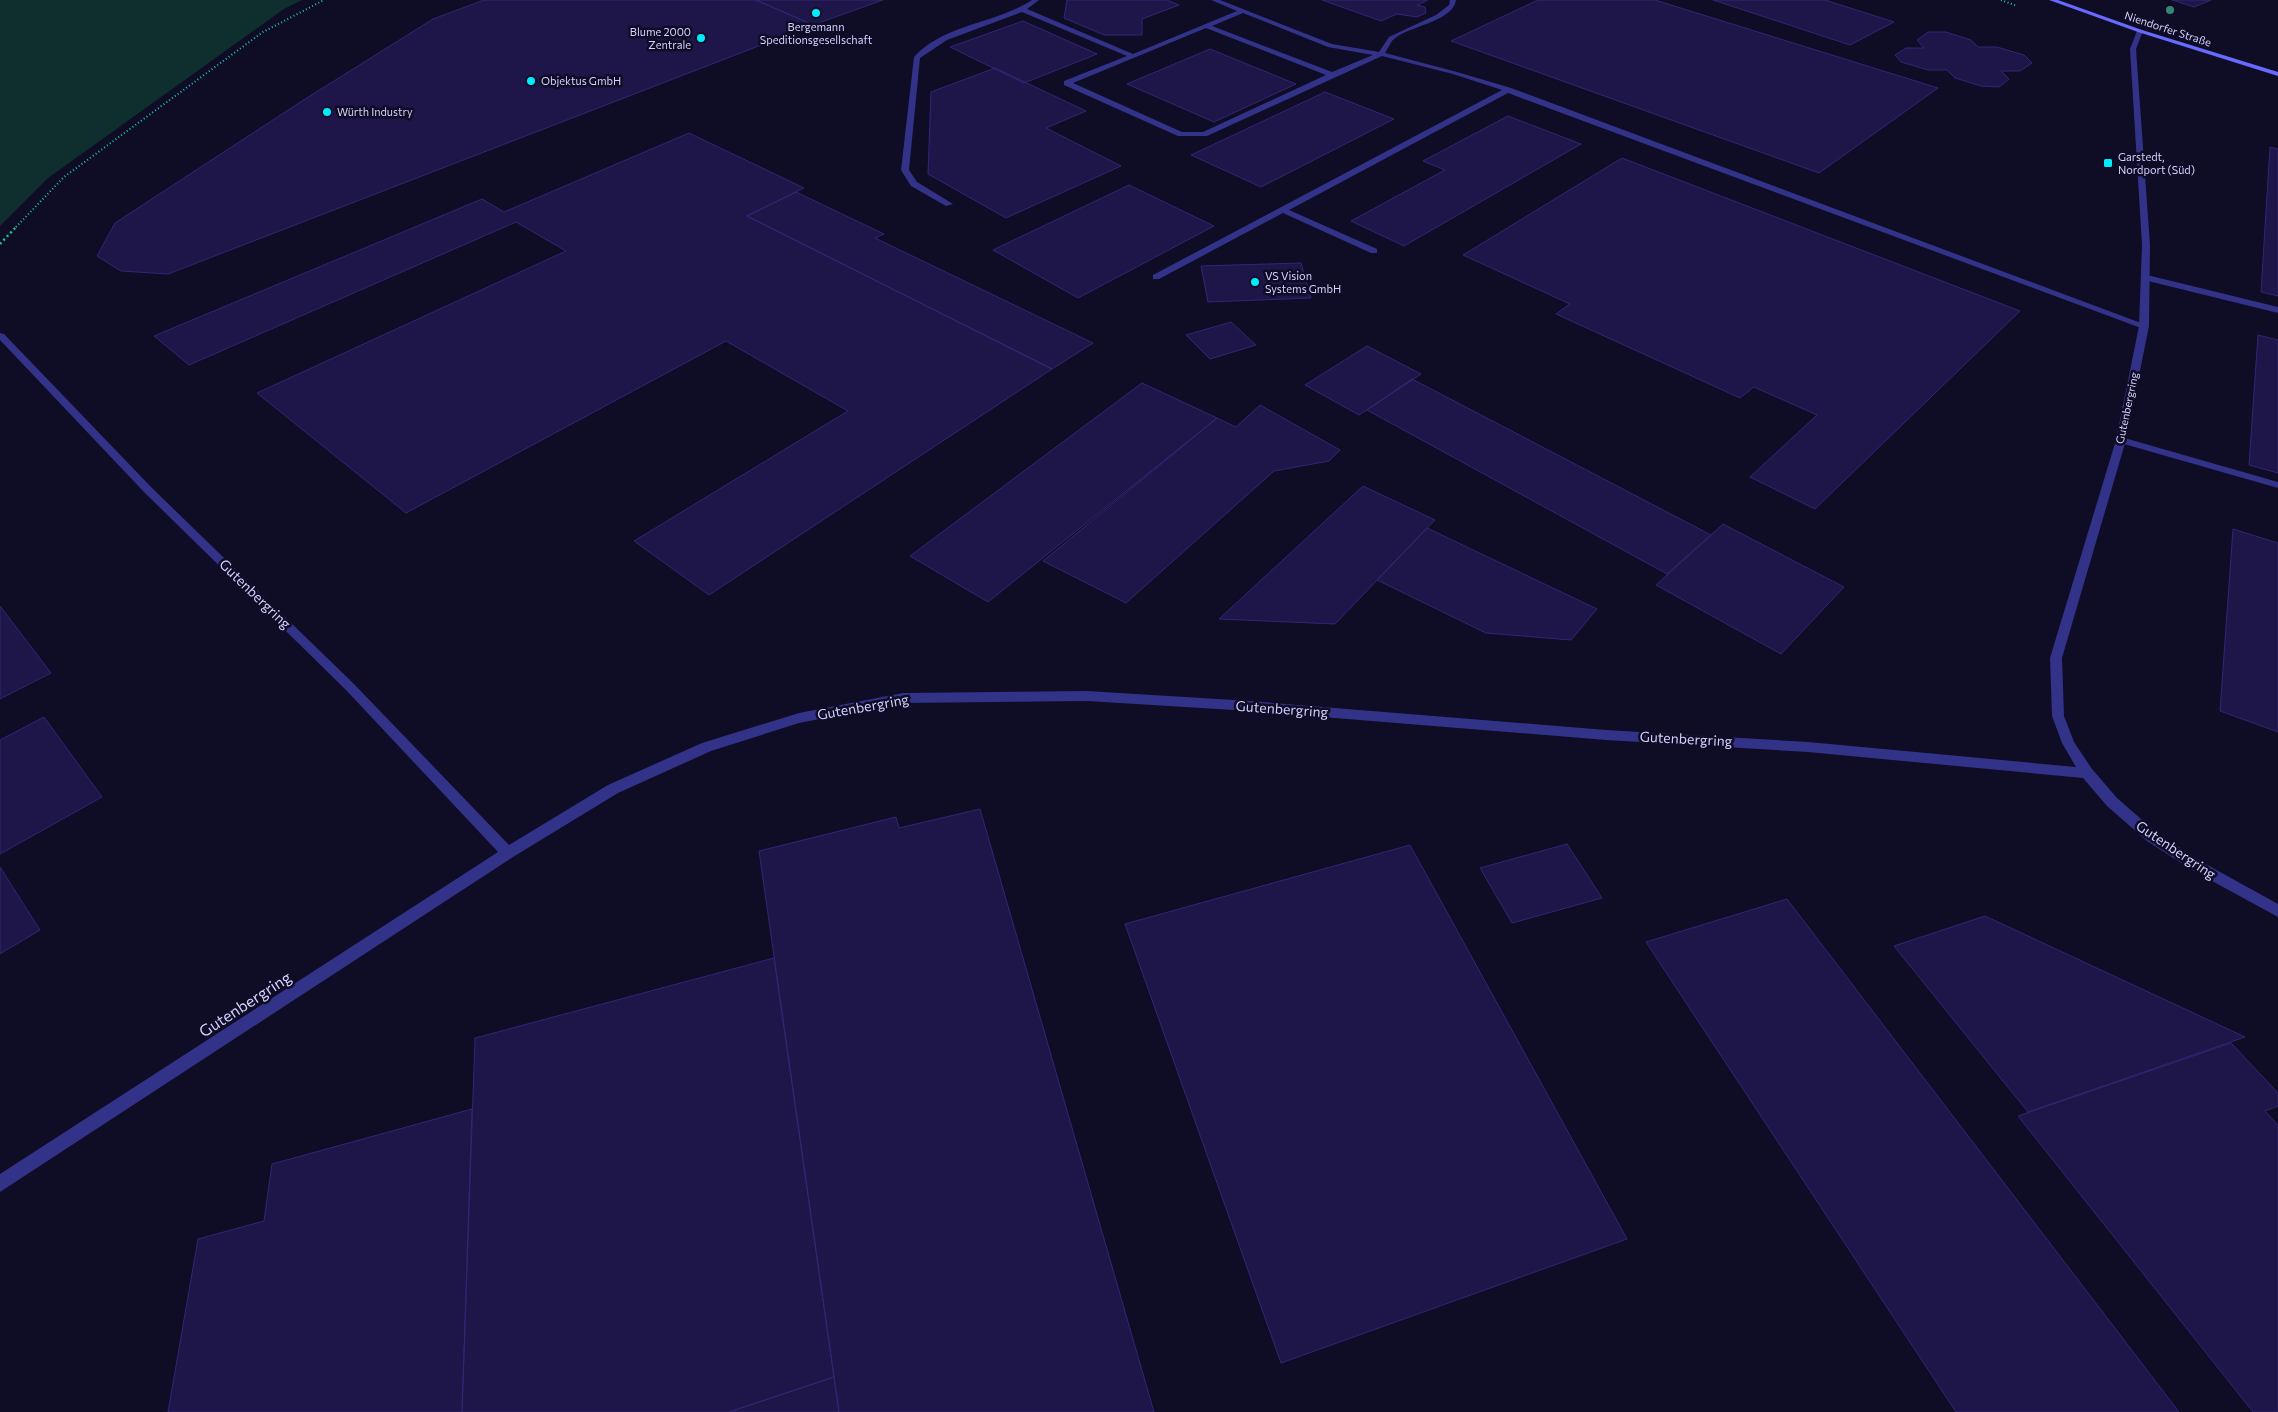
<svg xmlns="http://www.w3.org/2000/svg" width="2278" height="1412" viewBox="0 0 2278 1412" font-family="Commissioner,sans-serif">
  <rect width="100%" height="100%" fill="#0f0c25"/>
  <path fill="#0e2f2d" d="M0,0H302L284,9L48,178L0,226Z"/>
  <path fill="#1e1648" stroke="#322676" d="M484,0H756L813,25L168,274L121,271L97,256L115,223L302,101L433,19Z
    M756,0H883L813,25Z
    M1067,0H1167L1179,5L1142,19V35H1104L1064,18Z
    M1322,0H1428L1417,5L1425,7L1426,13L1417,17L1397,14L1381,21Z
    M1538,0H1655L1938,88L1819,173L1451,41Z
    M1713,0H1825L1894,22L1850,45Z
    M2172,0H2211L2194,7Z
    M1023,21L1097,54L1024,83L950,47Z
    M1928,32H1946L1971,40L1978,47H1997L2024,55L2032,63L2020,71H2001L2009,79L1999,87L1981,86L1955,78L1947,70H1928L1901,62L1895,55L1906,48H1924L1917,40Z
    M1210,49L1296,84L1214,122L1127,84Z
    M995,68L1086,111L1046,128L1121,166L1006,218L928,174L931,92Z
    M1325,92L1394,119L1261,187L1191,155Z
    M1508,116L1581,144L1404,246L1351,221L1445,170L1423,161Z
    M689,133L804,188L747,216L1052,369L709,595L634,541L848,411L726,341L406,513L257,393L566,251L516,222L189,365L154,336L482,199L504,212Z
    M2270,147L2278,149V296L2261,292Z
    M1622,158L2020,311L1815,509L1750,477L1817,415L1754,387L1740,398L1556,314L1570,304L1463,255Z
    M1129,185L1214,226L1078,298L993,250Z
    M796,192L884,234L875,238L1093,343L1052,369L747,216Z
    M1301,263L1311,298L1208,302L1201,266Z
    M1231,322L1256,345L1210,359L1186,335Z
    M2258,335L2278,340V473L2249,465Z
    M1367,346L1421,374L1359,415L1305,385Z
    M1412,379L1711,535L1667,574L1367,410Z
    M1142,383L1217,418L988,602L910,556Z
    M1260,405L1340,450L1329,461L1274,471L1126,603L1043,561L1217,418L1236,427Z
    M1363,486L1435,520L1335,624L1219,619Z
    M1723,524L1844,587L1781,654L1656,585Z
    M1427,528L1597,609L1571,640L1486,633L1377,580Z
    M2233,529L2278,543V732L2220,711Z
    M0,606L51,673L0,699Z
    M44,717L102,797L0,854V740Z
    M980,809L1154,1412H839L759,851L896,817L899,828Z
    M1567,844L1602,898L1512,923L1480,868Z
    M1410,845L1627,1239L1281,1363L1125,924Z
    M0,867L40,930L0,954Z
    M1787,899L2179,1412H1956L1646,942Z
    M1985,916L2245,1037L2028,1112L1894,946Z
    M774,958L834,1377L729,1412H462L475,1038Z
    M2231,1043L2278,1093V1106L2265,1111L2278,1125V1412H2253L2018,1116Z
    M472,1109L462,1412H168L198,1239L264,1221L272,1164Z
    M834,1377L839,1412H729Z"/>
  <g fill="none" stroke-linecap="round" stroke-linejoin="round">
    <path stroke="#22c1b1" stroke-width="2" stroke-dasharray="1 2.5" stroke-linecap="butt" d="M2001,0L2017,6
      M16,227L64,177L263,32L324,0"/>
    <path stroke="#22c1b1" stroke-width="2.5" stroke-dasharray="2 3" stroke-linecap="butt" d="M0,244L17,226"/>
    <path fill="#323289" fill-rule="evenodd" d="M1032,0H1039L1027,9L1133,54L1237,11L1211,0H1220L1332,44L1379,52L1389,37L1436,15L1449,5L1450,0H1456C1453,22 1408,26 1394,39C1390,42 1388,49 1385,53L1457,72L1511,88L2149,326L2147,328H2141L1508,93L1289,210L1377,249V253H1371L1283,213L1159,279H1153V275L1502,90L1453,74L1382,56L1207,136H1178L1064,85V81L1127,56L1022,12L947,40L920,58L909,170L917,182L953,204L946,206L911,186L901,170L914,57C944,24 995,24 1032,0ZM1243,13L1328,47L1373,55L1332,72L1212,26ZM1206,28L1326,75L1203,132H1182L1073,83Z
      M2147,275L2278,307V313L2144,280V276Z
      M2121,437L2278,482V488L2117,442L2116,440Z"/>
    <path fill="#323289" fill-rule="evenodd" d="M2140,29L2143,31L2136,49L2150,245L2149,326L2126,440L2062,658L2064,716L2074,742L2092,769L2117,798L2157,833L2202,862L2278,904V917L2192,870L2147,841L2107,806L2083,778L1808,752L1606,740L1250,711L1087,701L903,703L799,723L711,751L618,793L513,857L0,1192V1174L498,852L346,690L144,492L0,340V333L4,334L152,488L354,684L509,845L608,785L702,743L799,713L903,693L1087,691L1250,701L1606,730L1808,742L2076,767L2062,743L2052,716L2050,658L2116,440L2139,326L2142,245L2130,49L2137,31Z"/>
    <path fill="#6769ff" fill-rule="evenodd" d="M2049,0H2058L2142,30L2278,72V76L2138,32Z"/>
  </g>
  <circle fill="#328779" cx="2170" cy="10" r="4"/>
  <g fill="#00ecfb" stroke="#0f0c25" stroke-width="2">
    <circle cx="816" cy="13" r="5"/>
    <circle cx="701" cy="38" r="5"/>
    <circle cx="531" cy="81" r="5"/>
    <circle cx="327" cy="112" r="5"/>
    <rect x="2103" y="158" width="10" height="10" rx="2.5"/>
    <circle cx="1255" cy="282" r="5"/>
  </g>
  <g text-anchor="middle" stroke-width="5" stroke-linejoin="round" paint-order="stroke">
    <g font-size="11" fill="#d3d0ff" stroke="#0f0c25" text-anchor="start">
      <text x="816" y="31" text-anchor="middle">Bergemann<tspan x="816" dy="13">Speditionsgesellschaft</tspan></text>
      <text x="691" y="36" text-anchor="end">Blume 2000<tspan x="691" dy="13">Zentrale</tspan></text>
      <text x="541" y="85">Objektus GmbH</text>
      <text x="337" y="116">Würth Industry</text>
      <text x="2118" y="161">Garstedt,<tspan x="2118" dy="13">Nordport (Süd)</tspan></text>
      <text x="1265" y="280">VS Vision<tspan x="1265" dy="13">Systems GmbH</tspan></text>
    </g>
    <g font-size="11" fill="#d3d0ff" stroke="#0f0c25">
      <text transform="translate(2168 29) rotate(18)" y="4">Niendorfer Straße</text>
      <text transform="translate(2127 408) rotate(-78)" y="4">Gutenbergring</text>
    </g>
    <g font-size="14" fill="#d3d0ff" stroke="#0f0c25">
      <text transform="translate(255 594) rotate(44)" y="5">Gutenbergring</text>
      <text transform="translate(863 707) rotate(-10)" y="5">Gutenbergring</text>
      <text transform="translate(1282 709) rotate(4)" y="5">Gutenbergring</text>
      <text transform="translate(1686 739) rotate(3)" y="5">Gutenbergring</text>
      <text transform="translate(2176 850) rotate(34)" y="5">Gutenbergring</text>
    </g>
    <g font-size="16" fill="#d3d0ff" stroke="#0f0c25">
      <text transform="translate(245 1004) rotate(-33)" y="6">Gutenbergring</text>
    </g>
  </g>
</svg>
